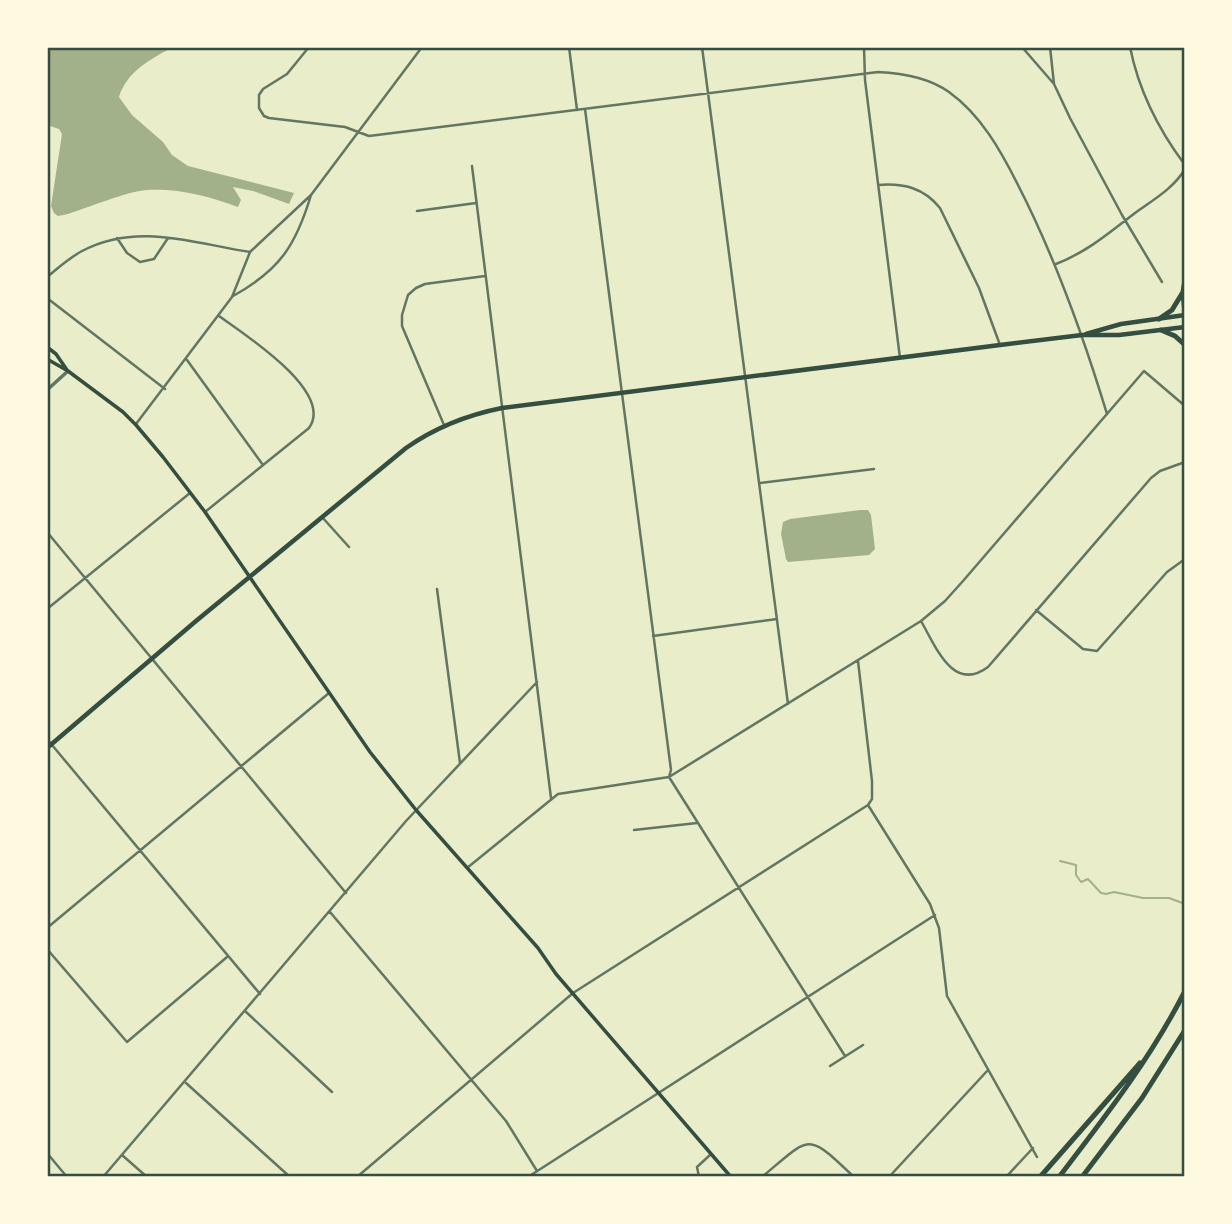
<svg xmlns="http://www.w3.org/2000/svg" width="1232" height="1224" viewBox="0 0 1232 1224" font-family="Jost,sans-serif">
  <rect width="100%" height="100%" fill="#e9edc9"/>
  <path fill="#a3b18a" d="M47,47H173C151,59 127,71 119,97L132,115L163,142L172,155L188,166L294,193L289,204L253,191L233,187L241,200L238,207C209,196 178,188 147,190C125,192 90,207 68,214L58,216L54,213L51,206L62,134L59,129L47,125Z
    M860,510H868L871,515L875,549L869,555L788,562L786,559L781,534L783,522L790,519Z"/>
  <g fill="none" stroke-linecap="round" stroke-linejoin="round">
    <path stroke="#a3b18a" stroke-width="2" d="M1060,861L1076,865V875L1081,882L1088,879L1101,893L1106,894L1114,892L1143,898H1169L1185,904"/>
    <path stroke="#617663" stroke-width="2.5" d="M309,47L287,74L263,89L259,95V108L264,116L269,118L345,127L369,136L878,72C902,73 929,78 949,92C981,115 1001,151 1018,185C1056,259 1083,335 1107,414
      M569,47L577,110
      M702,47L788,704
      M864,47L865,80L900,358
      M1022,47L1054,84
      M1050,47L1054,84L1070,118L1122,215L1162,282
      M1130,47C1139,92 1158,129 1185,165
      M1023,48L1034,47
      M585,109L671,770L669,777L845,1056
      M472,166L551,798
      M878,185C904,183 924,188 940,208L979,288L1000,345
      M417,211L476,203
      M117,238L127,253L140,262L154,259L168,238
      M1056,264C1087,252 1109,233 1135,213C1153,200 1174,188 1185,169
      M47,277C58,268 69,258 82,251C137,222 192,243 250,252
      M233,296C280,270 296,245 311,195
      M47,298L165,389
      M187,360L263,465
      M136,424L232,297L250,252L311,195L422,47
      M444,425L402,326V315L408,295L416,288L425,284L485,276
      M760,483L874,469
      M205,512L309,428C335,392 244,334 219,316
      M322,517L349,547
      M47,532L346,893
      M437,589L460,763
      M47,609L190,493
      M1036,610L1083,649L1097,651L1167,572L1185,559
      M921,621C936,647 953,693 988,667L1151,478L1160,471L1185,462
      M653,636L777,619
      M47,739L260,994
      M868,805L930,904L939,928L947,996L1037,1157
      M634,830L697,823
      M467,868L558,794L669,777L921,621L945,601L963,581L1144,371L1185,406
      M330,912L506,1121L537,1171
      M47,928L329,693
      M47,949L127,1042L227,957
      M245,1011L332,1092
      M830,1066L863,1045
      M186,1083L290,1177
      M47,1153L67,1177
      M122,1155L147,1177
      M103,1177L406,821L537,682
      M357,1177L573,993L868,805L872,799V781L858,661
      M528,1177L935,915
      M699,1177L697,1167L710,1155
      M762,1177C811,1136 806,1131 854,1177
      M889,1177L988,1070
      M1006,1177L1033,1148"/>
    <path stroke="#617663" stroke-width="3.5" d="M47,390L68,371"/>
    <path stroke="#344e41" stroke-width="3.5" d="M47,347L56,354L67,370
      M47,359L68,371L123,412L136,425L163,457L205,512L370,752L416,810L538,948L556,974L731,1177"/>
    <path stroke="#344e41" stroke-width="4.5" d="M1086,334L1121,324L1185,315
      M47,748L196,621L406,448C436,427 467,415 502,408L1000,345L1082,335H1119L1185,327"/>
    <path stroke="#344e41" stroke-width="5" d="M1185,280L1183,292L1185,314
      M1159,319L1172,310L1183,292
      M1161,330L1175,336L1185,345
      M1040,1177L1140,1063
      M1059,1177C1105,1117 1151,1058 1185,991
      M1082,1177L1142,1098L1185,1030"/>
  </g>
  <rect width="1232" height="1224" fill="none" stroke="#fefae0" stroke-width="98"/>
  <rect x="49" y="49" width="1134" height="1126" fill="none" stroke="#344e41" stroke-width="2.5"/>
</svg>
